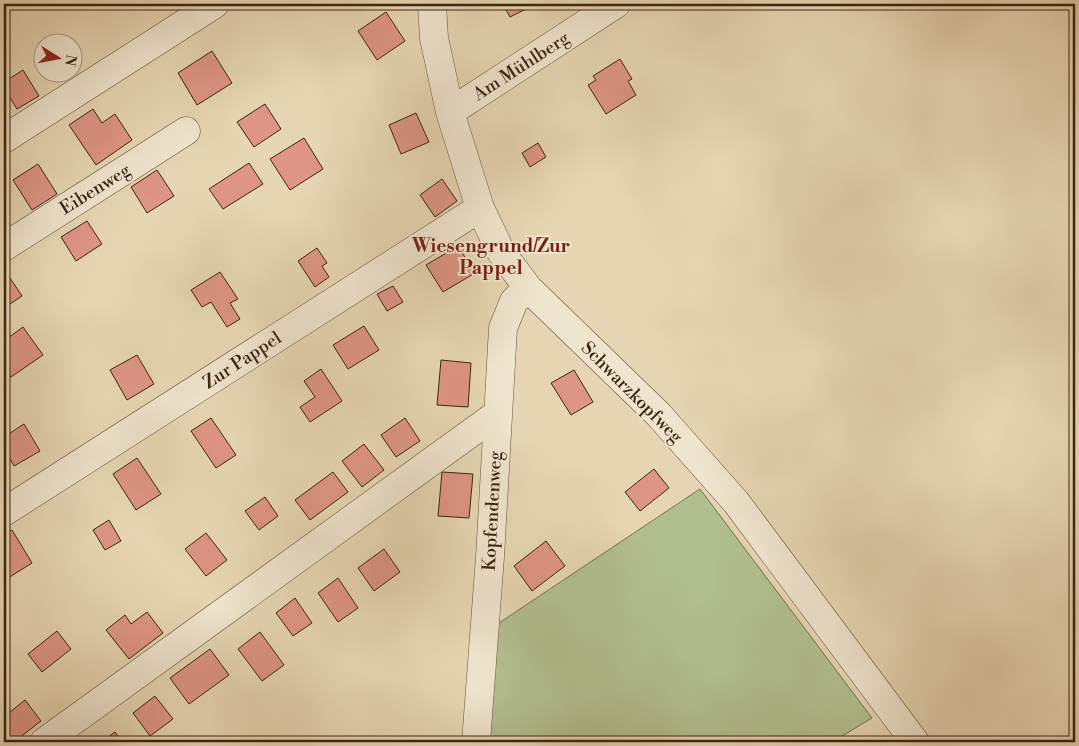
<svg xmlns="http://www.w3.org/2000/svg" width="1079" height="746" viewBox="0 0 1079 746" font-family="'Libre Bodoni',serif">
  <rect width="100%" height="100%" fill="#e6d5b2"/>
  <filter id="stains"><feTurbulence type="fractalNoise" baseFrequency=".004" numOctaves="4"/><feColorMatrix values="0 0 0 0 .2 0 0 0 0 .09 0 0 0 0 .02 0 0 0 .5 -.17"/></filter>
  <radialGradient id="worn" r=".72"><stop offset=".6" stop-color="#630" stop-opacity="0"/><stop offset="1" stop-color="#630" stop-opacity=".3"/></radialGradient>
  <path fill="#b1be8f" stroke="#767150" d="M700,489L872,718L832,742H484L490,629Z"/>
  <path fill="#de9486" stroke="#3c2412" d="M503,4H536L510,17Z
    M386,12L405,41L377,60L358,31Z
    M212,51L232,83L197,105L178,73Z
    M620,59L632,79L628,81L636,95L606,114L588,85L596,80L593,76Z
    M23,70L39,96L17,109L4,88V82Z
    M265,104L281,129L254,147L237,122Z
    M93,109L102,123L115,114L132,140L96,165L69,125Z
    M416,113L429,142L401,154L389,125Z
    M304,138L323,169L290,190L270,159Z
    M538,143L546,157L530,167L522,153Z
    M249,163L263,184L223,209L209,189Z
    M38,164L57,194L32,210L13,180Z
    M157,170L174,196L147,213L131,187Z
    M442,179L457,201L435,217L420,195Z
    M87,221L102,244L76,261L61,237Z
    M458,246L475,273L443,292L426,265Z
    M317,248L327,263L322,266L329,277L315,287L298,261Z
    M6,272L22,296L4,308V273Z
    M220,272L238,299L230,303L240,319L227,327L211,302L202,307L191,290Z
    M393,286L403,302L387,311L377,294Z
    M364,326L379,350L348,369L333,345Z
    M23,327L43,355L11,377L4,366V341Z
    M137,355L154,384L127,400L110,370Z
    M441,360L471,363L468,407L437,405Z
    M321,369L342,401L310,422L300,407L315,397L304,381Z
    M574,370L593,402L571,415L551,383Z
    M211,418L236,455L216,468L191,431Z
    M405,418L420,441L396,457L381,435Z
    M24,424L40,451L14,466L4,448V437Z
    M364,444L384,470L362,487L342,461Z
    M137,458L161,494L136,510L113,474Z
    M654,469L669,488L640,511L625,492Z
    M333,472L348,492L310,520L295,500Z
    M442,472L473,474L469,518L438,516Z
    M265,497L278,516L259,530L245,511Z
    M109,520L121,541L105,550L93,530Z
    M12,530L32,563L8,578L4,572V535Z
    M206,533L227,560L206,576L185,549Z
    M546,541L565,566L532,591L514,566Z
    M384,549L400,572L374,591L358,568Z
    M338,578L358,608L338,622L318,593Z
    M295,598L312,623L293,636L276,613Z
    M147,612L163,633L129,659L106,630L125,615L131,624Z
    M57,631L71,649L42,672L28,654Z
    M260,632L284,665L262,681L238,649Z
    M210,649L229,675L189,704L170,678Z
    M155,696L173,719L150,736L133,713Z
    M25,700L41,721L14,742H9L4,735V717Z
    M115,732L122,742H101Z"/>
  <g fill="none" stroke-linecap="round" stroke-linejoin="round">
    <defs>
      <path id="minor" d="M432,4L434,38L450,112L480,208L501,252L528,288L659,415L736,502L915,742
        M450,112L616,4
        M4,139L215,4
        M4,247L186,131
        M4,512L480,208
        M44,742L497,414
        M476,742L490,557L503,328L514,301L528,288"/>
    </defs>
    <use href="#minor" stroke="#66503a" stroke-width="29"/>
    <use href="#minor" stroke="#efe4cd" stroke-width="28"/>
  </g>
  <g text-anchor="middle" stroke-width="4" stroke-linejoin="round" paint-order="stroke">
    <g font-size="18" fill="#3c2412" stroke="#efe4cd">
      <text transform="translate(521 66) rotate(-33)" y="6">Am Mühlberg</text>
      <text transform="translate(95 189) rotate(-32)" y="6">Eibenweg</text>
      <text transform="translate(242 360) rotate(-33)" y="6">Zur Pappel</text>
      <text transform="translate(632 392) rotate(45)" y="6">Schwarzkopfweg</text>
      <text transform="translate(492 511) rotate(-87)" y="6">Kopfendenweg</text>
    </g>
    <g font-size="19" font-weight="bold" fill="#7a1f14" stroke="#efe4cd">
      <text x="491" y="252">Wiesengrund/Zur<tspan x="491" dy="22">Pappel</tspan></text>
    </g>
  </g>
  <rect width="1079" height="746" fill="none" stroke="#e6d5b2" stroke-width="20"/>
  <rect x="5" y="5" width="1069" height="736" fill="none" stroke="#3c2412" stroke-width="2.5"/>
  <rect x="10" y="10" width="1059" height="726" fill="none" stroke="#3c2412"/>
  <g transform="translate(58 58) rotate(101)"><circle r="24" fill="#efe4cd" stroke="#a79782"/>
  <path d="M0-4L9 19L0 12L-9 19Z" fill="#8f2418"/>
  <text y="-8" font-size="14" font-weight="bold" text-anchor="middle" fill="#3c2412">N</text>
  </g>
  <rect width="100%" height="100%" filter="url(#stains)"/>
  <rect width="100%" height="100%" fill="url(#worn)"/>
</svg>
